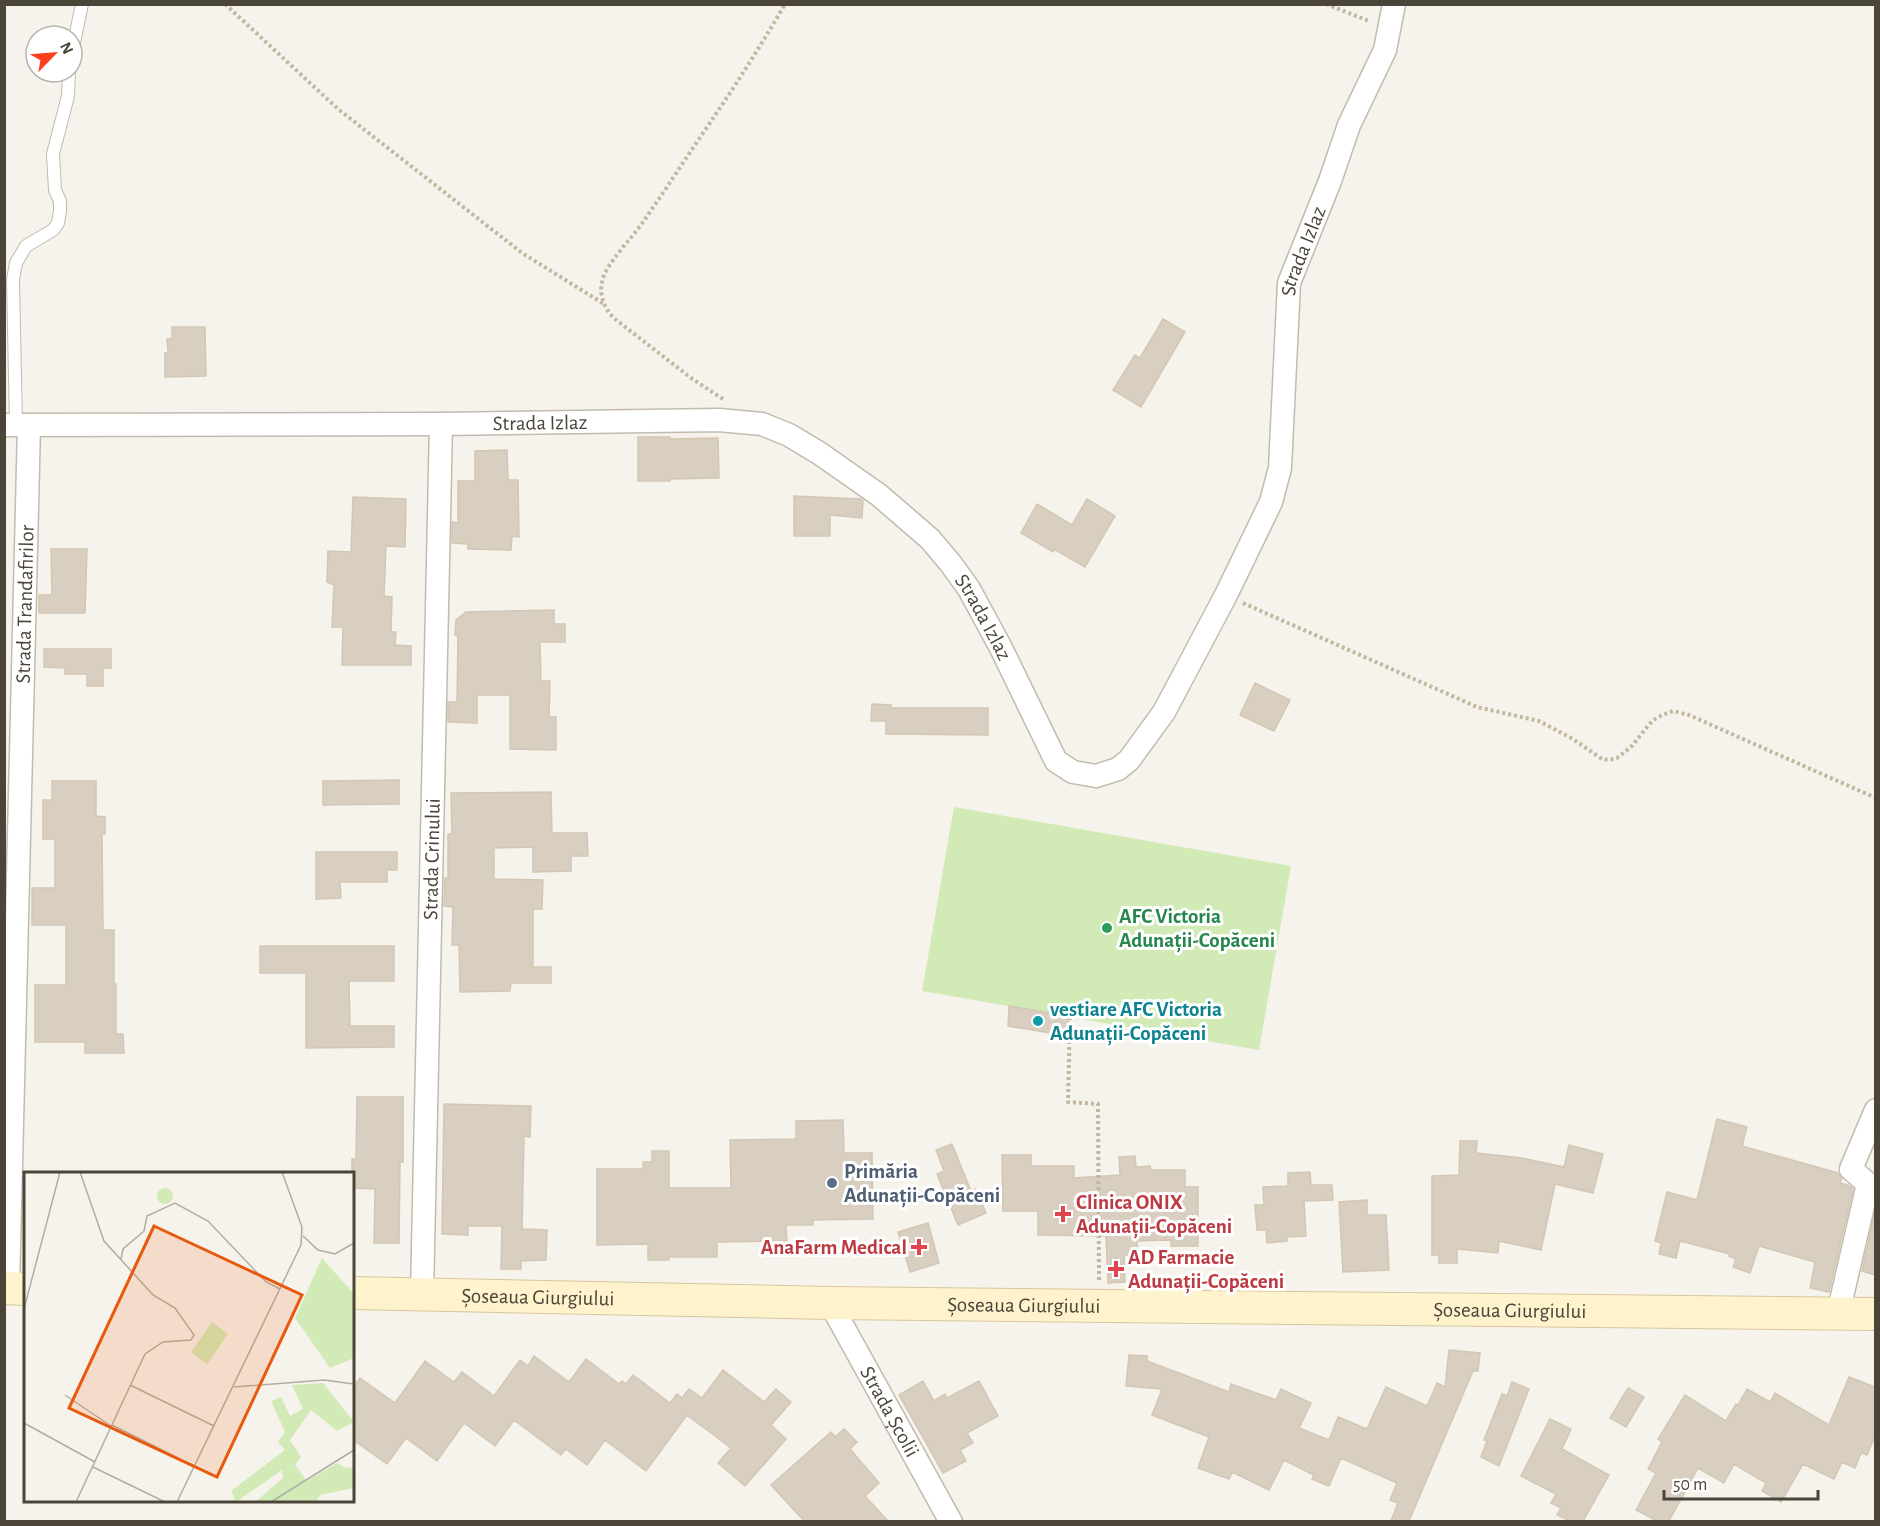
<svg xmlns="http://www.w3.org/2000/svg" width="1880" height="1526" viewBox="0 0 1880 1526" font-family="'Alegreya Sans',sans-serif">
  <rect width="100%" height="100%" fill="#f6f3ec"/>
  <path fill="#d2eab5" d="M954,807L1291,866L1259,1050L922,991Z"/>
  <path fill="#d8cfc1" stroke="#d3c7b4" stroke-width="1.5" d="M1163,319L1185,332L1141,407L1113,390L1135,355L1140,358Z
    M172,327H205L206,376L165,377V353H168L167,339H172Z
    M638,437H670V439L718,438L719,478L670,479V481H638Z
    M507,450L508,480H518L519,537L512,536L511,550L468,549V544L452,543V522L458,523V481H475V451Z
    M794,496L861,499L863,501L862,518L830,515V536H794Z
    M353,497L406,499L405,547L386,546L384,596L392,597L391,632H396L395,645L411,646V665H342L343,627H332L334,585L327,582L328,551L351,552Z
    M1087,499L1115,516L1085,567L1054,549L1053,552L1021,533L1037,504L1072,525Z
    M51,549H87L85,613H39V595H52Z
    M554,610V624H565V642H540L541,681H550L549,717H556V750L510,749V695H477V723L448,722V702H457L458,636L455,635L456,620L466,612Z
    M44,649H111V668H103V686H87V674H65V668L44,667Z
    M1255,683L1290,700L1274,731L1240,715Z
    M872,704L891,705V708H988V735L886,734V721H871Z
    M399,780V804L323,805V781Z
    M52,781H96V816L105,817V834H102L103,930H114V984H116V1034H123L124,1053H85V1042H35V985H66V925H32V888H55V839H43V800H52Z
    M551,792L552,833H587L588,856H571V871L533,872V847L494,848V879L543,880L542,909H533V967H551V983H511L510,991L460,992L459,945H452L453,907L444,906L445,878H448V834H452L451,793Z
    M316,852H397V870H387V882H340L341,898L316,899Z
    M260,946H394V981H349L350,1026H394V1047L306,1048V973H260Z
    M1009,1006L1069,1016L1067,1040L1050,1037V1033L1008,1026Z
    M357,1097H403V1162H400L399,1243H374L375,1189L352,1188V1159H356Z
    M444,1104L531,1106L530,1137L524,1136L522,1229L547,1230L546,1260L521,1261V1269H501L502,1226H468V1235L442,1234Z
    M1717,1119L1747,1127L1742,1146L1838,1173L1842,1178L1840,1183L1848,1185L1853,1189L1829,1292L1810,1288L1815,1262L1759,1246L1750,1273L1733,1267L1736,1259L1729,1256L1730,1254L1680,1241L1676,1258L1659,1254L1661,1243L1655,1241L1667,1192L1697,1200Z
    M843,1120L844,1153H872L873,1219L813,1220V1225H786L787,1241L717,1242V1257H669V1260H648V1244L597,1245V1169H643V1162H652V1151H669V1188H731L730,1140L796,1139V1121Z
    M1460,1141H1477L1476,1153L1522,1158L1564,1167L1569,1145L1603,1154L1593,1193L1555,1184L1541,1250L1499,1241L1498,1253L1457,1249V1263H1439V1255H1432V1176L1459,1175Z
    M952,1144L971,1191L976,1189L986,1213L958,1225L937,1174L944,1171L936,1150Z
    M1002,1155H1031V1166H1074V1178L1120,1175L1119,1157L1135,1156L1136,1167L1150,1166L1151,1170H1185V1187H1198V1246H1171V1240L1137,1241L1138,1255H1124L1125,1282L1108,1283L1106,1236L1038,1235V1211H1003Z
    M1310,1172L1311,1185H1332L1333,1200L1304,1201L1306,1236L1287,1237V1241L1267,1243L1266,1230H1257L1255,1205H1264L1263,1187L1288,1186V1173Z
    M1367,1200V1215H1386L1389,1270L1343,1272L1339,1202Z
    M1875,1212V1275L1862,1271Z
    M928,1223L939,1263L910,1272L898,1232Z
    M1449,1350L1480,1353L1478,1371H1473L1409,1521H1391L1398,1503L1390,1500L1397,1483L1341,1458L1329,1486L1312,1479L1314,1475L1284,1460L1269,1490L1232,1472L1229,1479L1198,1468L1209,1437L1152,1415L1162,1389L1126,1386L1129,1355L1147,1356V1361L1229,1392L1231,1384L1276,1400L1281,1389L1311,1403L1299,1428L1329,1440L1338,1417L1367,1429L1386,1387L1427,1406L1437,1383L1445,1387Z
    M534,1356L569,1382L586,1359L619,1384L622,1381L626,1384L633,1375L670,1403L677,1394L682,1398L689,1389L702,1398L723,1370L764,1402L776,1389L791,1402L771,1425L786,1439L745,1486L718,1463L731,1448L687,1415L646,1471L605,1440L587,1465L566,1449L561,1455L514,1420L495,1446L464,1423L437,1461L406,1438L387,1464L352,1439V1389L360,1378L395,1403L425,1361L454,1382L462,1372L494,1396L520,1360L528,1366Z
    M1849,1377L1875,1387V1436L1867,1455L1861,1453L1855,1468L1842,1462L1834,1479L1803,1464L1781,1502L1762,1491L1766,1483L1734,1464L1724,1483L1698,1468L1669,1521H1657L1636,1510L1656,1473L1648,1469L1662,1442L1658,1439L1685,1395L1726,1421L1736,1404L1738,1405L1747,1389L1770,1402L1775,1393L1829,1425Z
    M923,1381L934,1401L945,1394L947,1398L979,1381L998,1416L967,1433L973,1443L960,1450L966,1461L943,1473L899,1395Z
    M1512,1382L1529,1389L1499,1466L1481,1457L1487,1441L1484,1440L1502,1394L1507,1396Z
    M1628,1388L1644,1397L1626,1427L1610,1418Z
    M1550,1419L1571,1429L1562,1449L1609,1475L1583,1521H1570L1557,1515L1561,1508L1551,1503L1556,1494L1521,1476Z
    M844,1429L857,1442L850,1449L879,1483L865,1496L888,1521H804L771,1485L831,1432L835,1437Z"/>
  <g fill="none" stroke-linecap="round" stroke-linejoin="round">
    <defs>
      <path id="lane" d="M72,52L82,4
        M16,425L13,280L16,263L26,246L53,230L58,223L60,211V201L55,190L53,154L68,96L69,72"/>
      <g id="street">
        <path id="s1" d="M4,425L441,424L719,420L762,424L789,435L819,453L879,495L930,539L951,564L969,589L1001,648L1056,761L1073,772L1096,776L1118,769L1129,760L1164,712L1226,595L1271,502L1280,468L1289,283L1330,181L1349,125L1385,50L1394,4"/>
        <path id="s2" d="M8,1288L29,425"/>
        <path id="s3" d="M422,1294L441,424"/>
        <path id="s4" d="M830,1303L951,1522"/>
        <path d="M1838,1314L1868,1184L1851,1169L1876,1110"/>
      </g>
      <g id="secondary">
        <path d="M4,1288L26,1289"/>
        <path id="s5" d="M352,1293L830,1303L1876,1314"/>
      </g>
    </defs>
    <use href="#lane" stroke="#c2bbae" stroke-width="14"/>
    <use href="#street" stroke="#c2bbae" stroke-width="25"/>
    <use href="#secondary" stroke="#d6c79b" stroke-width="34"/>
    <path stroke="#c4b79f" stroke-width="4" stroke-dasharray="3 3" stroke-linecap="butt" d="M225,4L338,109L522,253L604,304
      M1326,4L1369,21
      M723,399L691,378L615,319C605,310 599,296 602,282C604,266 633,237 643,222C662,195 680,167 699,139C729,95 758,51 785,4
      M1243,603L1477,707L1539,721L1573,739L1602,759L1609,760L1617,758L1631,747L1652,721L1662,715L1673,711L1689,715L1876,798
      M1070,1017L1068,1102L1098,1104L1099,1280"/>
    <use href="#lane" stroke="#fff" stroke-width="12"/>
    <use href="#street" stroke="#fff" stroke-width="22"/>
    <use href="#secondary" stroke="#fff3cd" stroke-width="32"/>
  </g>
  <circle fill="#2e9e5b" stroke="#fff" stroke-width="2" cx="1107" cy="928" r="6"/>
  <circle fill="#0f9aa8" stroke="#fff" stroke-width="2" cx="1038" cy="1021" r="6"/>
  <circle fill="#5c6f8a" stroke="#fff" stroke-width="2" cx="832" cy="1183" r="6"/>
  <g fill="#e0444e" stroke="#fff" stroke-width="2">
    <path d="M1060 1205h6v6h6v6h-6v6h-6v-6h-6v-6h6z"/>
    <path d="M916 1238h6v6h6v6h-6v6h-6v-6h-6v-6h6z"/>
    <path d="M1113 1260h6v6h6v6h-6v6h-6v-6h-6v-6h6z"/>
  </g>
  <g text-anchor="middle" stroke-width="6" stroke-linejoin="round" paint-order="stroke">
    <g font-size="21" fill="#4b4439" stroke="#fff">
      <text dy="7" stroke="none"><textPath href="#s1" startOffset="1850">Strada Izlaz</textPath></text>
      <text dy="7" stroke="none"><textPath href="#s1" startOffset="536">Strada Izlaz</textPath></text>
      <text dy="7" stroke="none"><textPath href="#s2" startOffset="684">Strada Trandafirilor</textPath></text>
      <text dy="7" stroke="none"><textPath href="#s1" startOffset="1058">Strada Izlaz</textPath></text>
      <text dy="7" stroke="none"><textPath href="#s3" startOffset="435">Strada Crinului</textPath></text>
      <text dy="7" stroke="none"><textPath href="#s5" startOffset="186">Șoseaua Giurgiului</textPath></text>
      <text dy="7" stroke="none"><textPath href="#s5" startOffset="672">Șoseaua Giurgiului</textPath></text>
      <text dy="7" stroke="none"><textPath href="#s5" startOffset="1158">Șoseaua Giurgiului</textPath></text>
      <text dy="7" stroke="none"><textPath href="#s4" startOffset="124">Strada Școlii</textPath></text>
    </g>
    <g font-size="21" font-weight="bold" fill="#27864d" stroke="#fff" text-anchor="start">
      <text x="1119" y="923">AFC Victoria<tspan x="1119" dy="24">Adunații-Copăceni</tspan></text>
    </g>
    <g font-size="21" font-weight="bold" fill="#0d838f" stroke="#fff" text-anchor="start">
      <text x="1050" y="1016">vestiare AFC Victoria<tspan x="1050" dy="24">Adunații-Copăceni</tspan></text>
    </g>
    <g font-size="21" font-weight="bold" fill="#4e5e75" stroke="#fff" text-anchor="start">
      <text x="844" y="1178">Primăria<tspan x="844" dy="24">Adunații-Copăceni</tspan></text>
    </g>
    <g font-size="21" font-weight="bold" fill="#be3a42" stroke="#fff" text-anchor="start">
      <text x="1076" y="1209">Clinica ONIX<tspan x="1076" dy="24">Adunații-Copăceni</tspan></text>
      <text x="907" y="1254" text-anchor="end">AnaFarm Medical</text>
      <text x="1128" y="1264">AD Farmacie<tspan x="1128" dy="24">Adunații-Copăceni</tspan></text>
    </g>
  </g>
  <g transform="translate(24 1172)">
    <rect width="330" height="330" fill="#f6f3ec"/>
    <path d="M133 24a8 8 0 1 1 16 0a8 8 0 1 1-16 0ZM298,86L330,122V186L306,196L271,146ZM188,150L204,162L183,192L167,180ZM299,211L330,250L313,259L287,238L266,268L277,285L271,293L283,309L313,291L322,296L330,295V316L296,323L292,330H231L259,306L258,298L212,330L207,319L261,278L254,270L261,260L247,229L257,225L266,244L279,237L268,213Z" fill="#d2eab5"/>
    <path fill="none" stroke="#b2ada4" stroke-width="1.5" d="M279,64L294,78L311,82L330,71M97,87L99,77L120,59L123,44L151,31L184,49L242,110L256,117M0,137L36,0M106,213L190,254M210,215L300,208L330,212M41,223L87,254M0,251L71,290M88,253L170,294M69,295L141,330M52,330L121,182L139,170L167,168L170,163L151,136L129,123L80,69L56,0M153,330L277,73L278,55L258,0M247,330L330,278"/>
    <path fill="#e8590c" fill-opacity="0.15" stroke="#e8590c" stroke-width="3" d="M130,54L278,123L193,305L45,236Z"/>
    <rect width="330" height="330" fill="none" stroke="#4b4439" stroke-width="3"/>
  </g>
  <rect width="1880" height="1526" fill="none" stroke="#4b4439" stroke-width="12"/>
  <g transform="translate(54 54) rotate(65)"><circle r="28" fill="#ffffff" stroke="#b7b4b0" stroke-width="1.5"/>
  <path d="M0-4.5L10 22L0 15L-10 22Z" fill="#fc3f1d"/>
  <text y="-9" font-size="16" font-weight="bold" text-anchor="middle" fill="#4b4439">N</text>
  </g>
  <path d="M1664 1490v9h154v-9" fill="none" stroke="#4b4439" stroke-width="3"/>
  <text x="1673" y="1490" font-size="18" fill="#4b4439" stroke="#ffffff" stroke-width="4.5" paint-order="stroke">50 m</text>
</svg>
